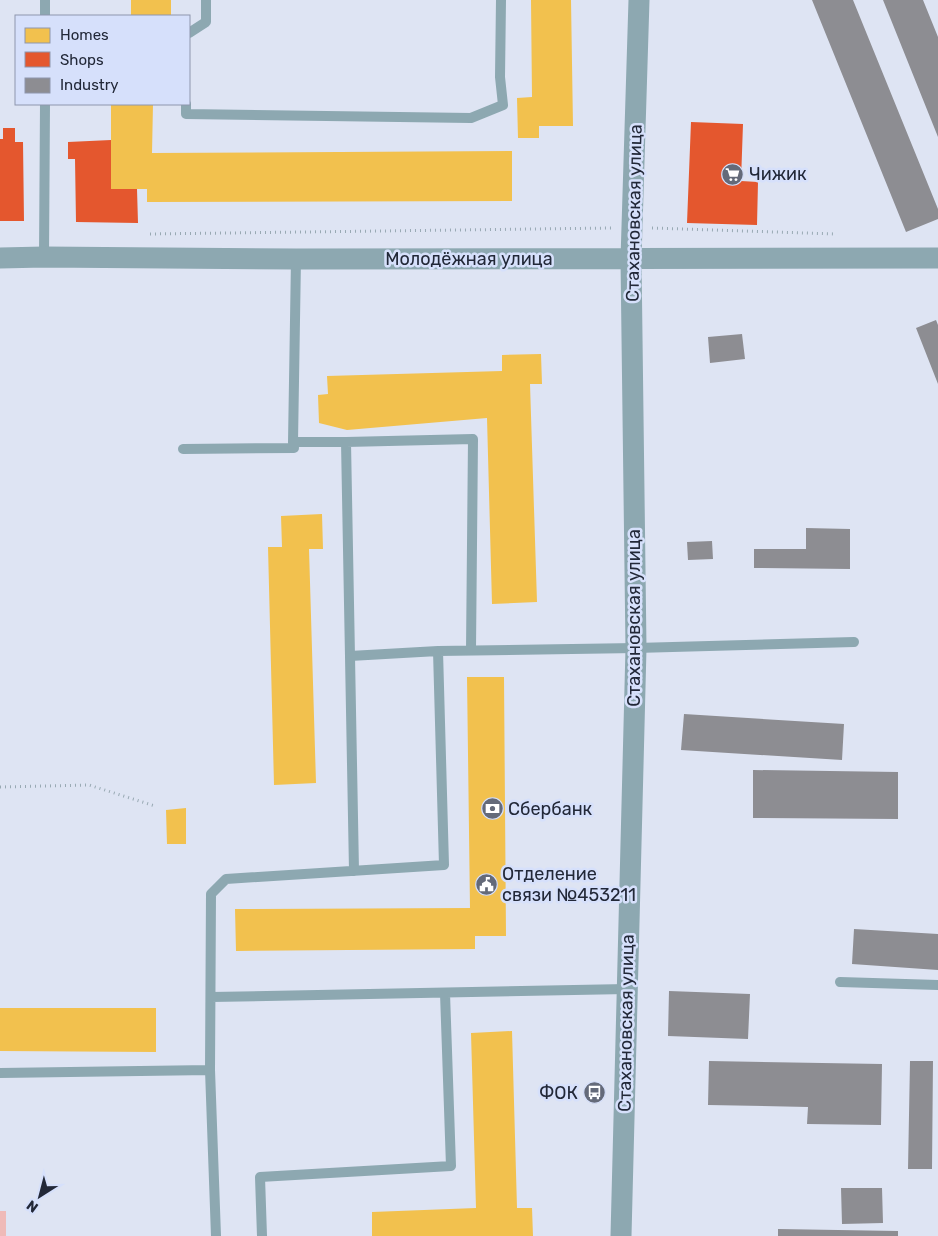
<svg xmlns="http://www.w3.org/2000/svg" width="938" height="1236" viewBox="0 0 938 1236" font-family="Rubik,sans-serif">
  <rect width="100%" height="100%" fill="#dee4f3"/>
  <path fill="#efbab8" d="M0,1211H6V1236H0Z"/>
  <path fill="#f2c14e" d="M131,0H171V16H131Z
    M531,0H571L573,126H539V138H518L517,98L532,97Z
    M111,104H153L152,153L512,151V201L147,202V189H111Z
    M541,354L542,384H530L537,602L492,604L487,418L347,430L319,423L318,395L328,394L327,376L502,371V355Z
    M322,514L323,549H309L316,783L274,785L268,547H282L281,516Z
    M467,677H504L506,936H475V949L236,951L235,909L470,908Z
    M186,808V844H167L166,810Z
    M0,1008H156V1052L0,1051Z
    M512,1031L517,1208H532L533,1236H372V1212L476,1208L471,1033Z"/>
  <path fill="#e4572e" d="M691,122L743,124L741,181L758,182L757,225L687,223Z
    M3,128H15V142H23L24,221H0V139H3Z
    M111,140V189H137L138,223L76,222L75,159H68V142Z"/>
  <path fill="#8d8d92" d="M812,0H853L938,209V219L906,232Z
    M883,0H923L938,37V137Z
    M936,320L938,325V384L916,328Z
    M742,334L745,359L710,363L708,337Z
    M806,528L850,529V569L754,568V549H806Z
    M712,541L713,559L688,560L687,542Z
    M684,714L844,724L842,760L681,750Z
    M753,770L898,772V819L753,818Z
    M854,929L938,934V970L852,964Z
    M669,991L750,994L748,1039L668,1036Z
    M709,1061L882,1064L881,1125L807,1124L808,1107L708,1105Z
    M910,1061H933L932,1169H908Z
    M841,1188H882L883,1223L842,1224Z
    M778,1229L898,1231V1236H778Z"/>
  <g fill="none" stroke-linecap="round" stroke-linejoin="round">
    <path stroke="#98a9b3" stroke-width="3" stroke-dasharray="1 4" stroke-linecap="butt" d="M652,228L836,234
      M150,234L611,228
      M0,787L89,785L155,806"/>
    <path stroke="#8da8b1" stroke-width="10" d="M45,16V0
      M189,33L206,22V0
      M186,104V114L471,118L503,105L500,77L501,0
      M44,257L45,104
      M296,259L293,442H346L473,439L471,650
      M346,442L354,871
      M183,449L294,448L293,442
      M350,656L438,651L636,648L854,642
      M840,982L938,985
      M211,997L627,989
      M0,1073L210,1070
      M216,1236L210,1070L211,894L226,879L444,865L438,651
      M262,1236L260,1177L451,1166L445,993"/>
    <path stroke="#8da8b1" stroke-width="21" d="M0,258L44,257L296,259L938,258
      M621,1236L636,648L631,259L639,0"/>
  </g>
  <defs>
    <symbol id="supermarket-disc" viewBox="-11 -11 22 22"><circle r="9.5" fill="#646a79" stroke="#d6e0fb"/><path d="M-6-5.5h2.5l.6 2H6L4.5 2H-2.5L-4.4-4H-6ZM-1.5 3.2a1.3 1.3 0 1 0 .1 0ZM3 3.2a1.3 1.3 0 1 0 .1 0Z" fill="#fff"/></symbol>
    <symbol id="bank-disc" viewBox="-11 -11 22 22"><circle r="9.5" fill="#646a79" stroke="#d6e0fb"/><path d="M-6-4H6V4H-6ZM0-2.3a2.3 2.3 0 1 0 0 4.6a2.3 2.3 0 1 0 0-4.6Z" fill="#fff"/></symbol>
    <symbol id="civic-disc" viewBox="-11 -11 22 22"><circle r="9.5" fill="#646a79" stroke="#d6e0fb"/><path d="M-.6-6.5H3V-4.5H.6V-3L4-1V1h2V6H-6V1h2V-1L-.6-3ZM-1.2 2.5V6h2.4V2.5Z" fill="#fff"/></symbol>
    <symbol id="bus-disc" viewBox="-11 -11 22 22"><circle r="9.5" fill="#646a79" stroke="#d6e0fb"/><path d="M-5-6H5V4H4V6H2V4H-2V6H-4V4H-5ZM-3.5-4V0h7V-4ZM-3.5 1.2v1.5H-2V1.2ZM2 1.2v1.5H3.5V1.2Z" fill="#fff"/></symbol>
  </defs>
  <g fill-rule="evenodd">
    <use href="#supermarket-disc" x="720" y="162" width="25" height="25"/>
    <use href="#bank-disc" x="480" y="796" width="25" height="25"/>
    <use href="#civic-disc" x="474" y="872" width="25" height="25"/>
    <use href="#bus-disc" x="582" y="1080" width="25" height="25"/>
  </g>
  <g text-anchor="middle" stroke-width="5" stroke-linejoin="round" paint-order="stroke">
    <g font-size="18" fill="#222838" stroke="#d6e0fb" text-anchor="start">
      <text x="749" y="180">Чижик</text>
      <text x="508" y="815">Сбербанк</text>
      <text x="502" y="880">Отделение<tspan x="502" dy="21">связи №453211</tspan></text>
      <text x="578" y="1099" text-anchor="end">ФОК</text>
    </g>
    <g font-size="18" fill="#222838" stroke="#d6e0fb">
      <text transform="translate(634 213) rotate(-89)" y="6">Стахановская улица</text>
      <text x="469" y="265">Молодёжная улица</text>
      <text transform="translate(634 618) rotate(-90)" y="6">Стахановская улица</text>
      <text transform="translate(626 1023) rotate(-89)" y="6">Стахановская улица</text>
    </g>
  </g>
  <rect x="15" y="15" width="175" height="90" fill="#d6e0fb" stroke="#8e96ad"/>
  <rect x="25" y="28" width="25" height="15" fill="#f2c14e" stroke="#8e96ad"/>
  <text x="60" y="40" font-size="15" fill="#222838">Homes</text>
  <rect x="25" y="52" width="25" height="15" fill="#e4572e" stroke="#8e96ad"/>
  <text x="60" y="65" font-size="15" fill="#222838">Shops</text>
  <rect x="25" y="78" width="25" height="15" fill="#8d8d92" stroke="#8e96ad"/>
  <text x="60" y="90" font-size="15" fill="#222838">Industry</text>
  <g transform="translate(40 1196) rotate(216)" stroke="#d6e0fb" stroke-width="4" paint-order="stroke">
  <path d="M0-4L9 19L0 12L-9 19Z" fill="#222838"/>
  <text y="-8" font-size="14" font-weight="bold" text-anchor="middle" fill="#222838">N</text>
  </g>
</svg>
